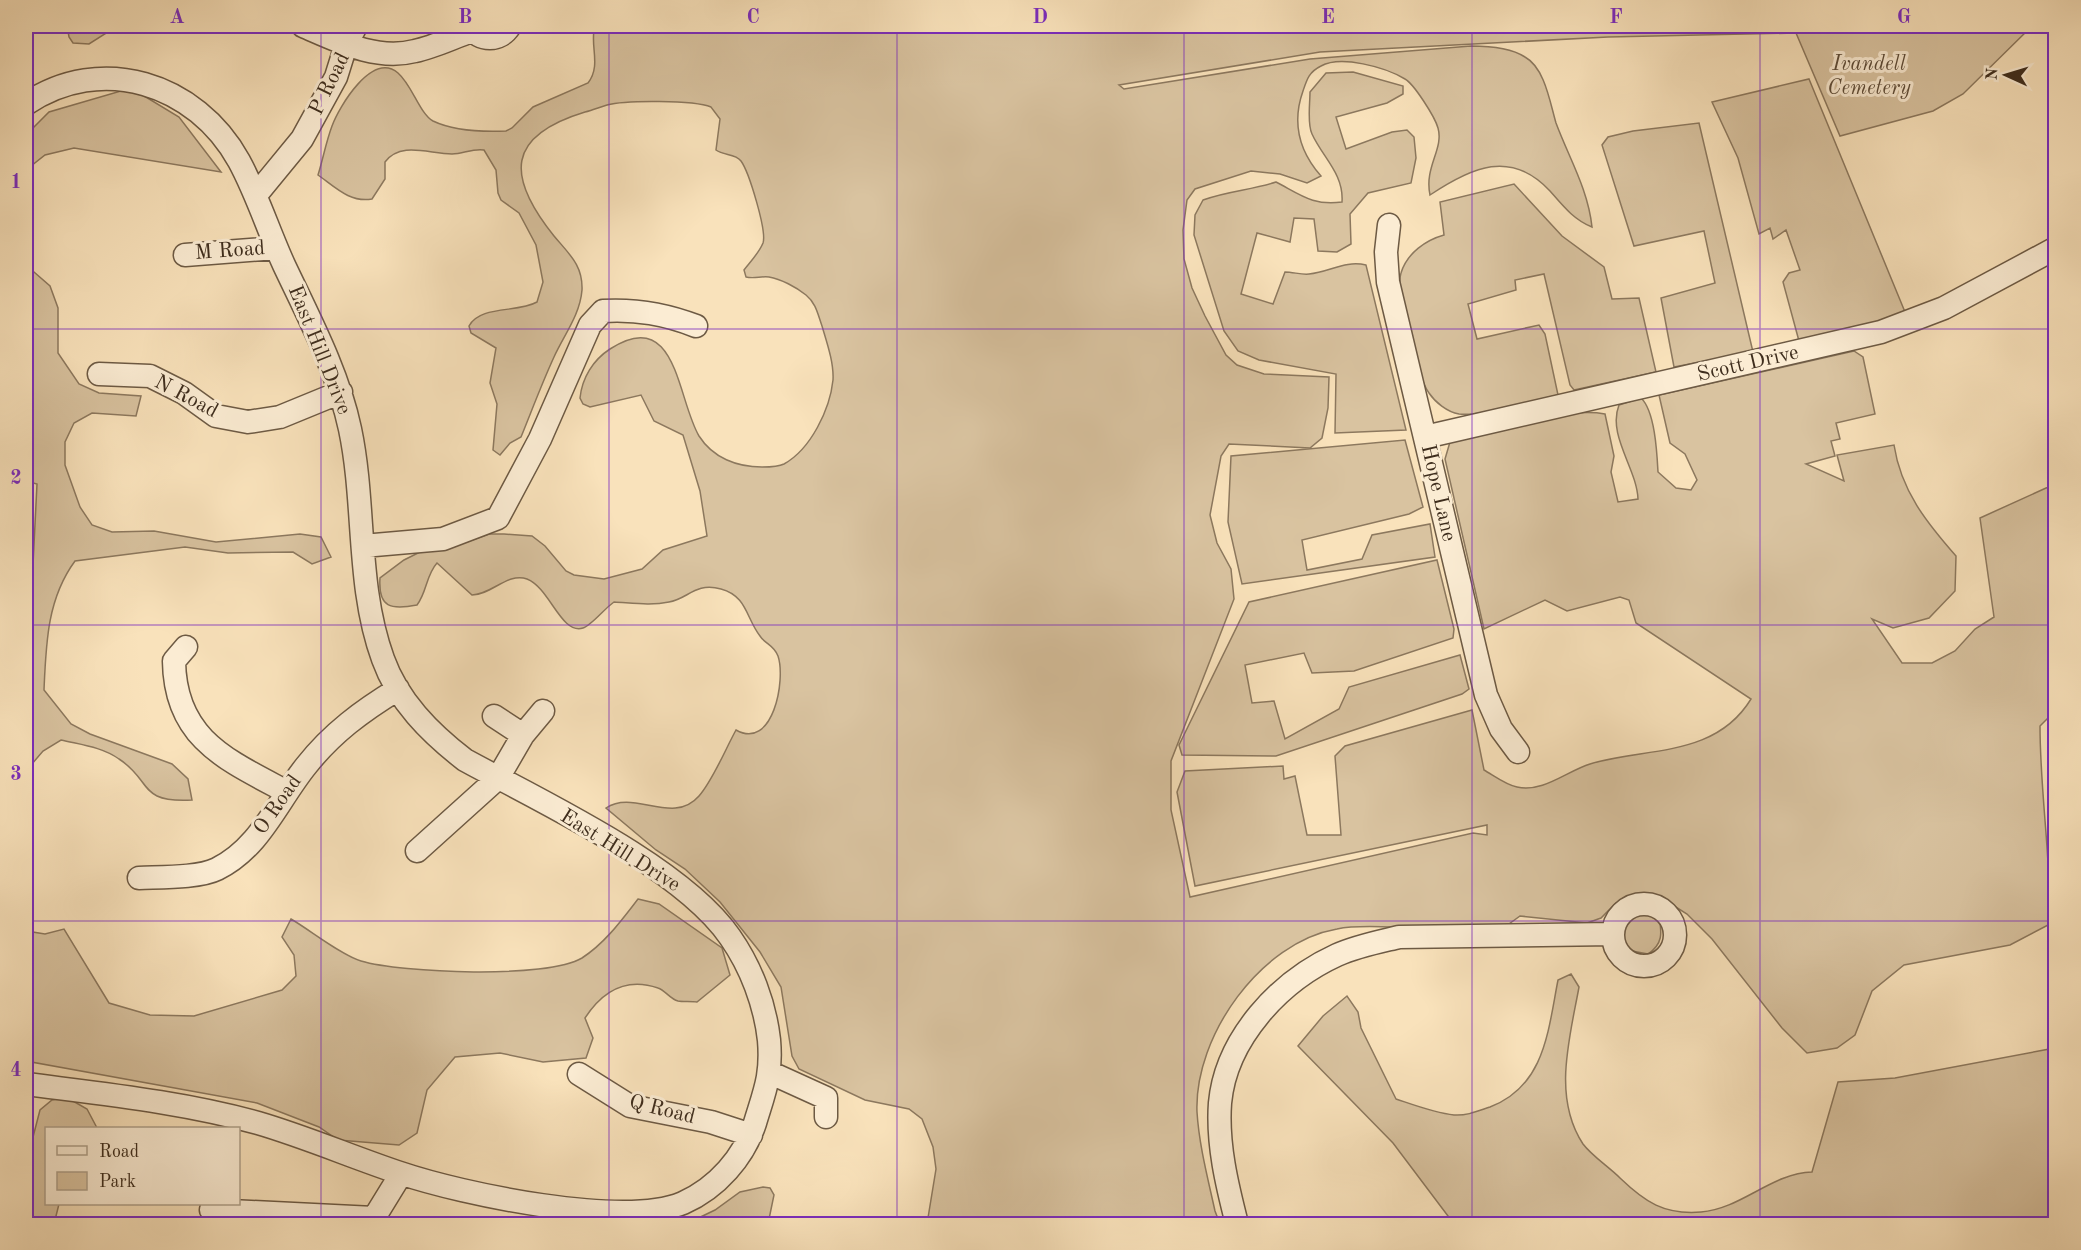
<svg xmlns="http://www.w3.org/2000/svg" width="2081" height="1250" font-family="'Old Standard TT',serif">
<style>
.green{fill:#d9c3a0;stroke:#8c785e;stroke-width:1.5}
.lines{fill:none;stroke-linecap:round;stroke-linejoin:round}
.street-casing{stroke:#6d5a44;stroke-width:25}
.street{stroke:#fbecd3;stroke-width:22}
.grid{fill:none;stroke:#7b2cbf;stroke-width:1.5;stroke-opacity:0.55}
.labels{text-anchor:middle;dominant-baseline:central;stroke-width:6;stroke-linejoin:round;paint-order:stroke}
.park-label{font-size:21px;font-style:italic;fill:#5d4b37;stroke:#fbecd3}
.street-label{font-size:21px;fill:#3e2d1d;stroke:#fbecd3}
.neatline{fill:none;stroke:#7b2cbf;stroke-width:2}
.grid-label{font-size:20px;text-anchor:middle;font-weight:bold;fill:#7b2cbf}
</style>
<rect width="100%" height="100%" fill="#f9e2bb"/>
<filter id="stains"><feTurbulence type="fractalNoise" baseFrequency=".00333" numOctaves="4"/><feColorMatrix values="0 0 0 0 .2 0 0 0 0 .09 0 0 0 0 .02 0 0 0 .5 -.17"/></filter>
<radialGradient id="worn" r=".72"><stop offset=".6" stop-color="#630" stop-opacity="0"/><stop offset="1" stop-color="#630" stop-opacity=".3"/></radialGradient>
<path class="green" d="M67,26H106L108,32L89,44L73,43L69,37Z
M595,26H2032L1963,94L1933,111L1840,136L1796,33L1608,37L1320,52L1119,85L1124,89L1310,59L1471,46C1488,46 1511,48 1525,57C1545,68 1550,103 1556,123C1569,158 1588,189 1592,227C1574,220 1563,206 1550,191C1511,149 1472,167 1430,195C1424,167 1444,149 1438,128C1435,117 1414,84 1405,79C1385,67 1341,55 1321,66C1309,72 1307,79 1303,91C1292,122 1299,151 1321,176L1307,183L1280,174L1251,171L1195,189L1187,200L1183,230L1184,259L1192,288L1205,316L1226,355L1237,365L1264,374L1329,377L1328,408L1322,438L1310,448L1229,444L1221,456L1210,515L1217,543L1231,569L1234,599L1171,761V810L1190,897L1473,833L1487,835V825L1195,886L1177,792L1185,771L1283,766L1284,779L1295,776L1307,835H1341L1335,756L1345,746L1472,710L1484,770C1493,775 1506,785 1517,787C1543,793 1567,771 1590,764C1646,747 1715,758 1751,699L1636,623L1629,600L1620,597L1567,611L1545,600L1484,629L1445,459L1450,442C1493,432 1563,406 1605,414L1614,456L1611,472L1618,502L1638,499C1637,469 1607,435 1619,405L1641,398C1655,411 1657,453 1658,472L1676,488L1691,490L1697,480L1685,454L1670,443L1659,395L1854,351L1863,357L1875,414L1836,423L1840,439L1831,441L1835,456L1806,464L1844,481L1837,455L1894,445C1901,491 1927,523 1956,556L1955,591L1929,618L1893,628L1872,619L1902,663H1932L1955,651L1975,629L1994,617L1980,518L2046,488L2055,486V711L2040,726C2040,792 2051,858 2050,924L2010,945L1904,965L1872,991L1855,1035L1837,1048L1807,1053L1782,1028L1712,939L1687,914L1665,900L1641,898L1616,903L1601,918L1587,923L1520,916L1502,929C1466,928 1431,928 1396,927C1377,927 1356,925 1337,929C1261,942 1194,1036 1197,1112C1199,1145 1208,1179 1215,1211L1220,1224H927L936,1169L933,1147L922,1119L909,1109L865,1100L799,1069L792,1056L781,987L760,952L720,902L685,869L656,850L606,808C634,789 673,826 699,796C713,780 725,750 736,730C773,751 786,680 778,656C774,645 765,644 760,636C746,618 747,596 721,589C695,582 688,599 669,602C651,606 632,603 614,602C605,608 591,626 583,628C561,635 550,588 527,579C508,572 491,595 472,595L437,563C426,575 427,592 417,605C391,610 378,608 380,578L404,560L424,550L455,546L489,534H504L532,536L545,546L566,571L574,575L604,579L642,569L663,550L707,536L700,491L683,435L654,421L641,395L590,407L583,404L580,398C582,378 593,360 610,349C677,305 677,399 699,436C713,458 737,467 762,467C768,467 778,467 784,464C811,449 830,409 833,380C834,363 827,343 822,326C818,315 816,303 806,295C796,287 781,279 769,277C761,276 754,279 746,277L744,270C750,262 759,253 763,243C767,231 749,172 741,161C735,153 724,156 716,150L720,119L711,107C694,100 625,100 607,105C600,107 593,110 585,112C506,136 506,176 554,236C569,254 583,265 582,290C580,315 564,335 554,357C542,383 532,410 521,437L510,443L500,455L493,450L497,404L490,383L496,348L471,333L469,326C480,305 518,313 537,302L543,282L536,245L519,213L501,200L498,193L496,170L484,150C473,148 463,154 452,154C429,154 401,141 385,162V179L372,199C350,203 335,187 318,175C323,159 326,142 332,126C339,107 372,51 398,73C412,85 420,114 433,121C454,131 483,132 506,131L512,128L533,107L588,83C602,65 589,44 595,26Z
M1353,72L1403,86V94L1387,103L1336,117L1346,149L1392,132L1407,130L1414,137L1416,158L1411,183L1368,193L1350,214L1351,244L1337,252L1318,251L1314,219L1294,218L1290,242L1257,233L1241,294L1273,304L1285,272C1293,272 1302,275 1309,274C1330,272 1345,260 1366,265L1406,430L1335,433L1336,374L1259,360L1238,351L1224,331L1194,235L1195,215L1203,200C1227,191 1252,190 1276,182C1301,195 1313,206 1342,202C1344,174 1323,158 1312,134C1307,124 1310,104 1310,92L1326,73Z
M1809,79L1905,312L1852,330L1799,341L1783,282L1789,273L1800,270L1786,230L1773,239L1770,228L1759,234L1738,158L1712,102Z
M131,88L179,117L221,172L74,148L45,155L26,170V135L49,112Z
M1699,123L1753,352L1674,367L1661,298L1715,283L1704,231L1634,246L1602,145L1608,137L1633,131Z
M1514,184L1562,236L1604,267L1612,299L1639,298L1656,372L1574,390L1570,385L1544,274L1515,280L1516,290L1468,304L1477,339L1539,325L1545,334L1558,395C1534,400 1481,417 1459,414C1447,412 1435,402 1429,393C1417,377 1395,290 1401,273C1407,253 1426,240 1444,235L1440,202Z
M34,272L50,286L58,308V353L79,384L99,393L141,396L136,416L92,413L74,423L65,442V465L80,507L92,525L112,532L154,531L216,542L300,534L321,537L331,557L312,564L293,552L228,553L185,547L75,561C47,599 46,644 44,690L71,724L90,734L172,764L188,779L192,800C137,803 153,781 119,759C102,747 82,745 61,740L43,751L26,771V588L32,585L37,484L26,481V275Z
M1405,440L1423,507L1409,514L1302,540L1307,570L1362,559L1372,535L1430,524L1435,557L1242,584L1228,522L1231,456Z
M1437,560L1454,629L1453,638L1354,671L1312,673L1304,653L1245,665L1252,703L1274,701L1285,739L1339,709L1349,687L1460,655L1469,689L1462,694L1276,756L1182,755L1179,745L1249,602Z
M638,899L659,904L722,948L730,975L697,1002C691,1001 683,1002 678,1001C670,999 665,990 658,988C626,977 602,992 585,1018L593,1038L586,1058L543,1062L500,1053L455,1057L427,1090L417,1133L399,1145L338,1140L319,1127L257,1103L26,1061V931L45,934L64,929L109,1003L150,1015L194,1016L282,990L296,976L294,955L282,937L291,919C310,930 341,955 361,961C401,973 547,979 582,958C605,943 621,921 638,899Z
M1647,911L1659,917C1662,933 1663,944 1648,954L1632,951L1622,943L1620,927L1628,915Z
M1571,974L1579,987C1570,1037 1552,1097 1583,1144C1592,1156 1609,1167 1620,1178C1645,1202 1664,1215 1701,1212C1741,1209 1772,1173 1812,1172L1838,1082L1895,1078L2055,1048V1224H1454L1393,1143L1298,1046L1323,1016L1347,996L1358,1012L1361,1028L1396,1099C1414,1105 1435,1113 1454,1115C1467,1116 1478,1111 1490,1107C1545,1086 1548,1031 1558,980Z
M66,1097L87,1109L97,1128H46V1204H59L54,1224H26V1164L40,1110L52,1100Z
M763,1187L770,1188L774,1195L768,1224H686L715,1210L740,1192Z"/>
<g class="lines">
<g class="street-casing">
<path id="street" d="M303,26C338,41 376,61 415,51C434,47 454,37 472,31
M469,26C480,42 500,42 510,26
M26,104C101,53 196,83 239,161C257,194 268,230 284,265C309,318 338,372 350,429C366,505 356,585 383,659C398,701 430,733 465,760C540,801 682,867 730,937C751,967 765,1004 769,1040C772,1075 765,1090 755,1123C744,1157 717,1188 683,1203C623,1228 462,1194 400,1173C352,1157 306,1137 258,1123C183,1102 103,1094 26,1084
M256,195L302,139L336,77L346,45L356,26
M1389,225L1386,252L1388,282L1486,695L1501,729L1518,752
M185,255L276,248
M99,374L150,376L184,393L216,416L248,422L280,417L341,392
M1425,437L1881,332L1944,308L2056,248
M363,546L443,539L498,518L540,439L590,325L603,311C637,309 665,314 696,326
M186,647L174,661C175,739 227,760 287,792
M494,716L523,735
M417,851L498,778L523,735L543,711
M139,878C160,877 199,878 217,869C260,848 277,802 306,766C332,733 362,711 398,689
M1613 935a31 31 0 1 1 62 0a31 31 0 1 1-62 0Z
M771,1073L826,1098V1117
M579,1074L630,1106L711,1122L751,1135
M211,1210L374,1218L401,1174
M1237,1224C1227,1185 1217,1144 1220,1103C1226,1038 1280,981 1337,955C1357,946 1378,942 1399,937L1613,934"/>
</g>
<use href="#street" class="street"/>
</g>
<path class="grid" d="M321,26V1224M609,26V1224M897,26V1224M1184,26V1224M1472,26V1224M1760,26V1224M26,329H2056M26,625H2056M26,921H2056"/>
<g class="labels">
<g class="park-label">
<text x="1869" y="64">Ivandell<tspan x="1869" dy="24">Cemetery</tspan></text>
</g>
<g class="street-label">
<text transform="translate(330 84) rotate(-64)">P Road</text>
<text transform="translate(230 251) rotate(-4)">M Road</text>
<text transform="translate(319 350) rotate(68)">East Hill Drive</text>
<text transform="translate(1748 364) rotate(-13)">Scott Drive</text>
<text transform="translate(186 397) rotate(28)">N Road</text>
<text transform="translate(1438 493) rotate(77)">Hope Lane</text>
<text transform="translate(278 805) rotate(-55)">O Road</text>
<text transform="translate(620 851) rotate(32)">East Hill Drive</text>
<text transform="translate(662 1110) rotate(14)">Q Road</text>
</g>
</g>
<rect width="2081" height="1250" fill="none" stroke="#f9e2bb" stroke-width="66"/>
<rect x="45" y="1127" width="195" height="78" fill="#fbecd3" stroke="#afa08a" stroke-width="1.5"/>
<rect x="57" y="1146" width="30" height="9" fill="#fbecd3" stroke="#afa08a" stroke-width="1.5"/>
<text x="99" y="1157" font-size="18" fill="#3e2d1d">Road</text>
<rect x="57" y="1172" width="30" height="18" fill="#d9c3a0" stroke="#afa08a" stroke-width="1.5"/>
<text x="99" y="1187" font-size="18" fill="#3e2d1d">Park</text>
<g transform="translate(2006 75) rotate(274)" stroke="#fbecd3" stroke-width="4.5" paint-order="stroke">
<path d="M0-4.5L10 22L0 15L-10 22Z" fill="#3e2d1d"/>
<text y="-9" font-size="16" font-weight="bold" text-anchor="middle" fill="#3e2d1d">N</text>
</g>
<rect x="33" y="33" width="2015" height="1184" class="neatline"/>
<g class="grid-label">
<text x="177" y="23">A</text>
<text x="465" y="23">B</text>
<text x="753" y="23">C</text>
<text x="1040" y="23">D</text>
<text x="1328" y="23">E</text>
<text x="1616" y="23">F</text>
<text x="1904" y="23">G</text>
<text x="16" y="188">1</text>
<text x="16" y="484">2</text>
<text x="16" y="780">3</text>
<text x="16" y="1076">4</text>
</g>
<rect width="100%" height="100%" filter="url(#stains)"/>
<rect width="100%" height="100%" fill="url(#worn)"/>
</svg>
